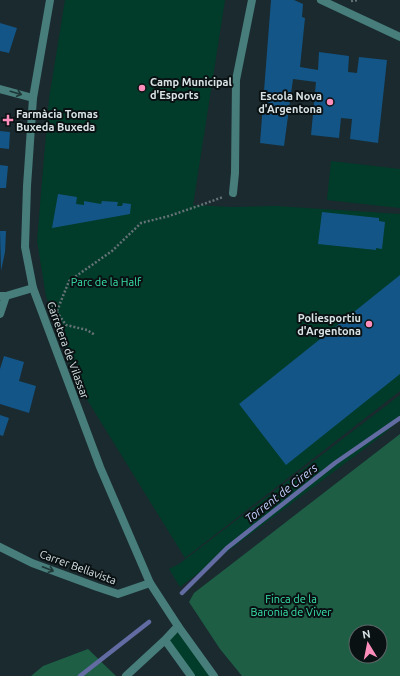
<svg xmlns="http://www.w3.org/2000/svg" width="400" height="676" font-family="Ubuntu,sans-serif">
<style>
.green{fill:#003c29}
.forest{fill:#1d5e45;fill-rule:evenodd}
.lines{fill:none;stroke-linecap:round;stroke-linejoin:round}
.stream{stroke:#626ba2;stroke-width:4.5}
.building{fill:#135586}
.path{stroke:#657276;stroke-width:2.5;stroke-dasharray:2 2;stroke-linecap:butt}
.service{stroke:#477d7a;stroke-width:8}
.minor{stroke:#477d7a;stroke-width:8}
.tertiary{stroke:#477d7a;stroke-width:8}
.oneway{stroke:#1f3737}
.poi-dot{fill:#fe8ebc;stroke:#0a1113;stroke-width:1.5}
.labels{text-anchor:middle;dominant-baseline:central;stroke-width:4;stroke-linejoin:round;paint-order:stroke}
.poi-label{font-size:11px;font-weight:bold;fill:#d9e3e6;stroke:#0a1113;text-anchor:start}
.park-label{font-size:11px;fill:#38e1a7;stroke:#0a1113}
.street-label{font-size:11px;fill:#d9e3e6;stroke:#0a1113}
.water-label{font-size:12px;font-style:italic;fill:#c3cffc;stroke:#0a1113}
</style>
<rect width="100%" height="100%" fill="#1a2a2f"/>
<path class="green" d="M65,0H225L193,205L232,207L276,206L400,214V391L185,558L78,385L46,296L37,241L49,99Z
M331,161L400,169V208L327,200Z
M400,395V420L380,437L180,587L169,569L179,564Z
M178,626L214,676H191L165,640Z"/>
<path class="forest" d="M400,434V676H242L220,649L189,602L194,593ZM356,632H380V656H356Z
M88,649L116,676H31L43,666Z"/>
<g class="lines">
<path class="stream" d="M182,593L227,548L335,463L400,418
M80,676L149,622"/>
</g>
<path class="building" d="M271,0H294L303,4L302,17L305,18L300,67L318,70L319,52L349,56L348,72L357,73L359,57L387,60L378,143L350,139L352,119L341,118L339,138L311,135L316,82L293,79L284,146L260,143Z
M0,23L17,28L9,53L0,51Z
M0,131L10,132L9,149L0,148Z
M0,165L8,166L6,188H0Z
M58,194L77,197L76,204L84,205V201L101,204L102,201L118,202L117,206H122L123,203L131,204L130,214L52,228Z
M322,212L379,218V221L385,222L382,249L376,248V250L318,244Z
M0,231H6L5,252L1,271Z
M400,275V374L286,465L239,404Z
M4,356L24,362L19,381L36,386L29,413L0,404V369Z
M0,415L9,418L3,436L0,435Z"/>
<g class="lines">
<path class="path" d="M351,1L359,0
M52,305L66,325L87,330L95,335
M57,311L69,281L112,251L141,223L169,216L201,205L223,197"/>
<path class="service" d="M233,193L235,173L236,80L252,0"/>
<path class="minor" d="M321,0L400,37
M0,89L33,98
M0,296H6L33,288
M0,314L6,296
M0,547L32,563L97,587L118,594L150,583
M165,640L191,676
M126,676L165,640L178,626"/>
<path class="tertiary" d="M50,0L33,98L27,186L25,247L33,288L100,467L150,583L178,626L214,676"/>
</g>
<defs><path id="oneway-shaft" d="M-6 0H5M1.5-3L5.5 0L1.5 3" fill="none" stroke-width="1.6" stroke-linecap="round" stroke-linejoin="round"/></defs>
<g class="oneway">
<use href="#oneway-shaft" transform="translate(16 93) rotate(16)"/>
<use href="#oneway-shaft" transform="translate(48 569) rotate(21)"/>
</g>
<g class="poi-dot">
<circle cx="142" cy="88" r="4"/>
<circle cx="330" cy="102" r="4"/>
<path d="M6 114h4v4h4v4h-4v4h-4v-4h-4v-4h4z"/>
<circle cx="369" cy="324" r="4"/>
</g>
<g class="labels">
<g class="poi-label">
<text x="150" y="82">Camp Municipal<tspan x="150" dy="13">d'Esports</tspan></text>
<text x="322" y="96" text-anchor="end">Escola Nova<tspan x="322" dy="13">d'Argentona</tspan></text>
<text x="16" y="114">Farmàcia Tomas<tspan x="16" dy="13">Buxeda Buxeda</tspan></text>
<text x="361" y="318" text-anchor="end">Poliesportiu<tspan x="361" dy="13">d'Argentona</tspan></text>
</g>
<g class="park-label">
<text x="106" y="282">Parc de la Half</text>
<text x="291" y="599">Finca de la<tspan x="291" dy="13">Baronia de Viver</tspan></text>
</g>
<g class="street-label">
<text transform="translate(68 350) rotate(70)">Carretera de Vilassar</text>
<text transform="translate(78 567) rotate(20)">Carrer Bellavista</text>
</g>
<g class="water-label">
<text transform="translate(281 493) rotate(-38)">Torrent de Cirers</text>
</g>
</g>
<g transform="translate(368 644) rotate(350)"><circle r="19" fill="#0a1113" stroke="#5d6567"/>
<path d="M0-3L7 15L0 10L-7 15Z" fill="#fe8ebc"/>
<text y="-6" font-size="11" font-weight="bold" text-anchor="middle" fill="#d9e3e6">N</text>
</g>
</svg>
